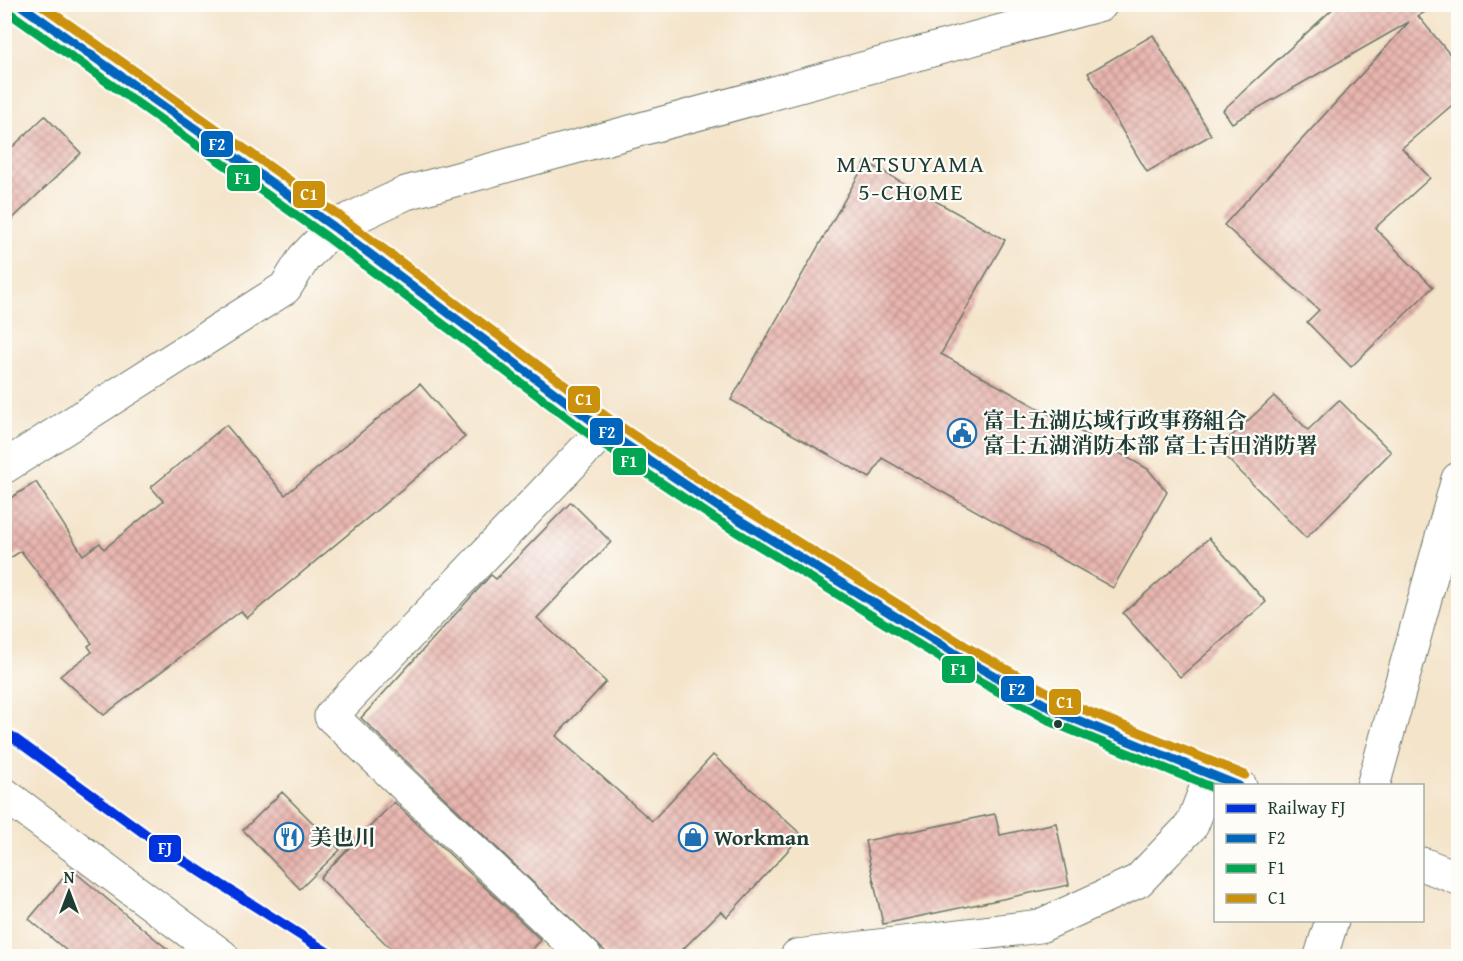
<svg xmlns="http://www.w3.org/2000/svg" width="1463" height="961" font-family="'Gentium Book Plus','Noto Serif JP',serif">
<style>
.building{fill:url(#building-cross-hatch)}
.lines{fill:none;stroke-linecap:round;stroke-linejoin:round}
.minor-casing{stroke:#6a7768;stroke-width:35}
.tertiary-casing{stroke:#6a7768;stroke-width:35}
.trunk-casing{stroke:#6a7768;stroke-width:35}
.minor{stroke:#fff;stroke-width:33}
.tertiary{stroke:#fff;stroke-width:33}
.trunk{stroke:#fff;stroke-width:33}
.bus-1-casing{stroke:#fdfcf7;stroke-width:14}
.bus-2-casing{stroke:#fdfcf7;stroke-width:14}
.bus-3-casing{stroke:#fdfcf7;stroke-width:14}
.bus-1{stroke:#0065bd;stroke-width:9}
.bus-2{stroke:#00a651;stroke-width:9}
.bus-3{stroke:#cc910a;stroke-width:9}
.rail-1-casing{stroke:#fdfcf7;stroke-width:15}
.rail-1{stroke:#03d;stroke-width:10}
.bus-dot{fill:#1f3d34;stroke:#fdfcf7;stroke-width:2}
.labels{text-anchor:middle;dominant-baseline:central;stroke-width:4.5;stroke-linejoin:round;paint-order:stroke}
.poi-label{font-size:22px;font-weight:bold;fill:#1f3d34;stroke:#fdfcf7;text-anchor:start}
.neighbourhood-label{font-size:24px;letter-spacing:1.5px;fill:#1f3d34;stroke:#fdfcf7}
.line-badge{stroke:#fdfcf7;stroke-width:2}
.badge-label{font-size:16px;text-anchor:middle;font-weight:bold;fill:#fff}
</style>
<defs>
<pattern id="building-cross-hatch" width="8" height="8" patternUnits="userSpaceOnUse" patternTransform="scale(1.5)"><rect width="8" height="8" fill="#e9b5af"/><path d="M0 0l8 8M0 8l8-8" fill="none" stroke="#bc948f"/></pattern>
</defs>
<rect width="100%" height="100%" fill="#fdfcf7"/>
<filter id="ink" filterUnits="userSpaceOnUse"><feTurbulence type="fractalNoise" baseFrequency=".0167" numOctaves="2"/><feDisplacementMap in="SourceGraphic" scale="12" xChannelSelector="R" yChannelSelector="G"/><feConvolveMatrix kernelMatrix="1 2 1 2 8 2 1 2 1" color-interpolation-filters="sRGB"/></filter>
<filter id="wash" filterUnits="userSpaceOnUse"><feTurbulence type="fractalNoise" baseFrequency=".008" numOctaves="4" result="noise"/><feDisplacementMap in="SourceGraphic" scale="24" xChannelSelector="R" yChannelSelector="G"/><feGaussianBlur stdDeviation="1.35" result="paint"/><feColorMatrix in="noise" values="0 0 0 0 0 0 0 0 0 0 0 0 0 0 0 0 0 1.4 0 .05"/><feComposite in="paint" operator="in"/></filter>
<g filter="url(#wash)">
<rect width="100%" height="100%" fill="#f4e4ca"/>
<g id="blocks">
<path class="building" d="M1338,4H1439L1418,16L1458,64V100L1402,148L1430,178L1375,228L1433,287L1351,367L1307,322L1319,310L1224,225L1409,22L1232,123L1223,110Z
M1153,35L1211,135L1147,172L1088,73Z
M45,116L81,153L4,227V155Z
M866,162L1005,240L941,354L1148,469L1167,492L1113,588L882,458L870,478L731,400Z
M420,384L465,437L247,618L241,611L104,715L60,676L92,652L88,646L92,643L21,551L4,562V502L36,482L83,555L100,543L104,549L163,501L151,487L226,425L285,495Z
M1274,396L1308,430L1339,400L1391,452L1306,538L1218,449Z
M571,502L611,542L537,618L606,682L556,736L652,821L713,755L802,835L727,917L721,911L675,957H611L361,718L491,575L496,579Z
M1209,538L1266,602L1180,677L1123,613Z
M282,792L340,850L300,889L243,830Z
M394,802L541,940L525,957H408L388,946L320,878Z
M995,814L1000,835L1056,823L1069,885L883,924L865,841Z
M71,869L177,957H74L29,919Z"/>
</g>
</g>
<g filter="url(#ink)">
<use href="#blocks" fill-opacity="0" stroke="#6a7768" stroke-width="1.5"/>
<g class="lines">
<g class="minor-casing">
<path id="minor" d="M4,467L285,288L304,258L334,227
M4,794L222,956
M585,956L331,716L604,430
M797,956L1040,926L1138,881L1192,825L1212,773"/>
</g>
<g class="tertiary-casing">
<path id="tertiary" d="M334,227L406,193L1101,4
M1373,786L1458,479
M1321,956L1332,920"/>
</g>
<g class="trunk-casing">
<path id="trunk" d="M18,4L334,227L604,430L720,508L966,660L1060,713L1240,786
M1422,864L1458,878"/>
</g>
<use href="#minor" class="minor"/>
<use href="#tertiary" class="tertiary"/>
<use href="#trunk" class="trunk"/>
<g class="bus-1-casing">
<path id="bus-1" d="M19,4L334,227L604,430L720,508L966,660L1060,713L1239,786"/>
</g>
<g class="bus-2-casing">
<path id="bus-2" d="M11,14L327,237L597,440L714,518L960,670L1054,723L1216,789"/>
</g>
<g class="bus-3-casing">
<path id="bus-3" d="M40,4L341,217L611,420L727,498L972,650L1065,702L1245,775"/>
</g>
<use href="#bus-1" class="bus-1"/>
<use href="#bus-2" class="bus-2"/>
<use href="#bus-3" class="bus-3"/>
<g class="rail-1-casing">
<path id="rail-1" d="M4,731L170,852L333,956"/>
</g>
<use href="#rail-1" class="rail-1"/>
</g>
</g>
<defs>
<g id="civic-ring" transform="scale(1.5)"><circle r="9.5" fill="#fdfcf7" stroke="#1f6fb2" stroke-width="1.5"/><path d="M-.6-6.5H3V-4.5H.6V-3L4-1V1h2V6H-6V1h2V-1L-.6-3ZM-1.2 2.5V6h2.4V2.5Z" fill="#1f6fb2"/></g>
<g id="restaurant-ring" transform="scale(1.5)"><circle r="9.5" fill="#fdfcf7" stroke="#1f6fb2" stroke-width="1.5"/><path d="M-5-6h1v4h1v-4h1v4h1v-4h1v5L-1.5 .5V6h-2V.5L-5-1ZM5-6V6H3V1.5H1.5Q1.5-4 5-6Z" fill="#1f6fb2"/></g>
<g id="shop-ring" transform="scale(1.5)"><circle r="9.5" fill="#fdfcf7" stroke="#1f6fb2" stroke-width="1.5"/><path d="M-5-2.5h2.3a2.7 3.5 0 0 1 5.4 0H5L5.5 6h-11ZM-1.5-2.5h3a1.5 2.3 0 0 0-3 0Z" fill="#1f6fb2"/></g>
</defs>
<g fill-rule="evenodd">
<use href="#civic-ring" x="962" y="433"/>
<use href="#restaurant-ring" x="289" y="837"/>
<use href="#shop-ring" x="693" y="837"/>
</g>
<circle class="bus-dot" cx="1058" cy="724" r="5"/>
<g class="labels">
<g class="poi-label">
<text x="983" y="420">富士五湖広域行政事務組合<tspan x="983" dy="25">富士五湖消防本部 富士吉田消防署</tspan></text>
<text x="310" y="837">美也川</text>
<text x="714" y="837">Workman</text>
</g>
<g class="neighbourhood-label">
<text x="911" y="163">MATSUYAMA<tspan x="911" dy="28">5-CHOME</tspan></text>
</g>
</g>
<g class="line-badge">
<rect x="200" y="130" width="34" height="28" rx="6" fill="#0065bd"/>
<rect x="226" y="164" width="35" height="28" rx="6" fill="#00a651"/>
<rect x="292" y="180" width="34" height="29" rx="6" fill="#cc910a"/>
<rect x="567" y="385" width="34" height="29" rx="6" fill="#cc910a"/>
<rect x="589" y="417" width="35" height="29" rx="6" fill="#0065bd"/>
<rect x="612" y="447" width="35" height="29" rx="6" fill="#00a651"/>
<rect x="941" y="655" width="35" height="29" rx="6" fill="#00a651"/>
<rect x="1000" y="675" width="35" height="28" rx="6" fill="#0065bd"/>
<rect x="1048" y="688" width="34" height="28" rx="6" fill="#cc910a"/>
<rect x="148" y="834" width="34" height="29" rx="6" fill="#03d"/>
</g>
<g class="badge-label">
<text x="217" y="150">F2</text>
<text x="243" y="184">F1</text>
<text x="309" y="200">C1</text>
<text x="584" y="405">C1</text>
<text x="607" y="438">F2</text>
<text x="629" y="467">F1</text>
<text x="959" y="675">F1</text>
<text x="1017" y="695">F2</text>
<text x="1065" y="708">C1</text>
<text x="165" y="854">FJ</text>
</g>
<rect width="1463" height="961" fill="none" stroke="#fdfcf7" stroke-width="24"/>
<rect x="1214" y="784" width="210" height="138" fill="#fdfcf7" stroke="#a4b0a9" stroke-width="1.5"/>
<rect x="1226" y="804" width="30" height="9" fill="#0033dd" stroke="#a4b0a9" stroke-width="1.5"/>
<text x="1268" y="814" font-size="18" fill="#1f3d34">Railway FJ</text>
<rect x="1226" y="834" width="30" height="9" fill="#0065bd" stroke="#a4b0a9" stroke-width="1.5"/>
<text x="1268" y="844" font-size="18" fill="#1f3d34">F2</text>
<rect x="1226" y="864" width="30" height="9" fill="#00a651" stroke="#a4b0a9" stroke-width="1.5"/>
<text x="1268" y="874" font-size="18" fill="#1f3d34">F1</text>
<rect x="1226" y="894" width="30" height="9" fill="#cc910a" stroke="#a4b0a9" stroke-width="1.5"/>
<text x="1268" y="904" font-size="18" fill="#1f3d34">C1</text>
<g transform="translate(69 892)" stroke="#fdfcf7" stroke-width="4.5" paint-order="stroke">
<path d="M0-4.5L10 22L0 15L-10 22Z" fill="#1f3d34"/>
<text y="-9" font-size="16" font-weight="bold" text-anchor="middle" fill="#1f3d34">N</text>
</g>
</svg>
